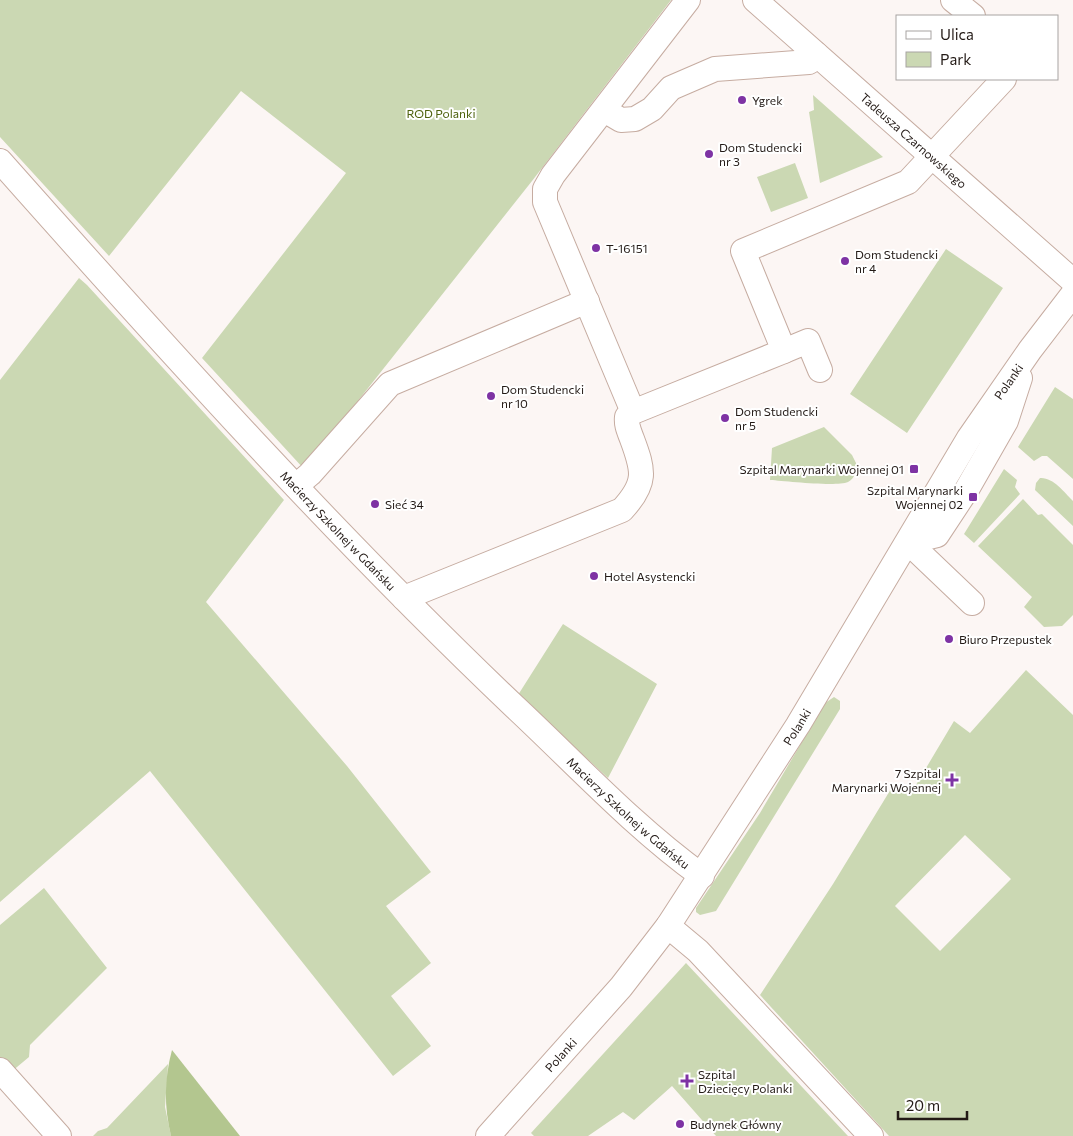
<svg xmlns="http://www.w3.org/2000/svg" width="1073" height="1136" font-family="Commissioner,sans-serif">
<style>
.green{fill:#cbd8b3;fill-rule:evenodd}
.forest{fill:#b3c68f}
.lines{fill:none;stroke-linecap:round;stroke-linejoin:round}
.minor-casing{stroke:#c6aca1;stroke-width:26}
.minor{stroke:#fff;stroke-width:24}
.poi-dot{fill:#7e33a4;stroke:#fff;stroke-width:2}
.labels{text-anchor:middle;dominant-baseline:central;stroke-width:4;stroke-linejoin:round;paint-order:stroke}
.poi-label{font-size:12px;fill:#231a16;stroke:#fff;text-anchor:start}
.park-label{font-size:12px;fill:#4d610d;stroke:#fff}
.street-label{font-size:12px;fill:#231a16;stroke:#fff}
</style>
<rect width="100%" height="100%" fill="#fcf6f4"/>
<path class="green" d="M0,0H671L532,181L304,469L202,358L346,173L241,91L109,256L0,137Z
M813,95L883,157L820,183L809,112L814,110Z
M795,163L808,198L771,212L757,177Z
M946,249L1003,288L907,433L850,394Z
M79,278L87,285L284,500L206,602L347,766L431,872L386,906L431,963L391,996L431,1046L393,1076L150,771L0,902V380Z
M1055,387L1073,399V479L1047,456H1042L1034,461L1018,447Z
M824,427L852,455L857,465C856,472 855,478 848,482C836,487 786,481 770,480L772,448Z
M1004,469L1017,480L1015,487L1020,494L974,543L964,534Z
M1040,478C1053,477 1064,492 1073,501V526L1035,490L1036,483Z
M1023,499L1038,515L1042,514L1073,545V615L1062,626L1044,627L1024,607L1032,597L978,546Z
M563,624L657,684L608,778L518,695Z
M1026,670L1073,715V1136H889L760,995L833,884L894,784L910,795L954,721L970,733ZM965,835L1011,879L940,951L895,906Z
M834,697L840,701V709L716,911L700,915L696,912V908L760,813L825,703Z
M44,888L107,968L30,1045L29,1057L11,1072L0,1058V925Z
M686,963L848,1136H716L672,1086L634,1120L623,1112L588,1136H534L531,1133Z
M168,1064L165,1107L171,1136H93L98,1131L107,1128Z"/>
<path class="forest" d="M172,1050L240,1136H171C164,1106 164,1080 172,1050Z"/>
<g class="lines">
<g class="minor-casing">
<g id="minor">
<path id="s1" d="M755,0L1073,281"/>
<path d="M953,0L973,16"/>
<path d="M604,110L621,120L635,119L652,109L671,88L715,69L809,62L816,54"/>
<path id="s2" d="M0,161C166,348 334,535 515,707C576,764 634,827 702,876"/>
<path d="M784,351L808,341L820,370"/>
<path d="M633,412L545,202V189L553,175L688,0"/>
<path d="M296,486L310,474L390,384L587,301"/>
<path d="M908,542L937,535L966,491L1006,421L1020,378"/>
<path d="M908,542L972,603"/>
<path d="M404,598L622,510C647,483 644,471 632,439C629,431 626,425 627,417L633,412L784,351L743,251L908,182L1004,79"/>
<path d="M668,926L698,951L871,1136"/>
<path d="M0,1070L59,1136"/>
<path id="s3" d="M488,1136L621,987L668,926L798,725L969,438L1030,350L1073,294"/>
</g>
</g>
<use href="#minor" class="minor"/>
</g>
<g class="poi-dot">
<circle cx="742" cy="100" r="5"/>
<circle cx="709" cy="154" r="5"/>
<circle cx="596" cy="248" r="5"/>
<circle cx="845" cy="261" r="5"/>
<circle cx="491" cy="396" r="5"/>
<circle cx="725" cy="418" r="5"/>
<rect x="909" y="464" width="10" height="10" rx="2.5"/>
<rect x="968" y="492" width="10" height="10" rx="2.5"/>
<circle cx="375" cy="504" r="5"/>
<circle cx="594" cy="576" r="5"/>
<circle cx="949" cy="639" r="5"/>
<path d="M949.5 772.5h5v5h5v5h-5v5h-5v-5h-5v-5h5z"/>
<path d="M684.5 1073.5h5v5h5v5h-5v5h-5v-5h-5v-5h5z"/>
<circle cx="680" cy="1124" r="5"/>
</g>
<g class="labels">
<g class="poi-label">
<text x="752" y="100">Ygrek</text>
<text x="719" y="147">Dom Studencki<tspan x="719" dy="14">nr 3</tspan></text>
<text x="606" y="248">T-16151</text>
<text x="855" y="254">Dom Studencki<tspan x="855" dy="14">nr 4</tspan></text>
<text x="501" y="389">Dom Studencki<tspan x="501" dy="14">nr 10</tspan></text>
<text x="735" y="411">Dom Studencki<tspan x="735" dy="14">nr 5</tspan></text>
<text x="904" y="469" text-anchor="end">Szpital Marynarki Wojennej 01</text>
<text x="963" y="490" text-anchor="end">Szpital Marynarki<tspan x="963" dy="14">Wojennej 02</tspan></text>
<text x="385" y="504">Sieć 34</text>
<text x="604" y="576">Hotel Asystencki</text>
<text x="959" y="639">Biuro Przepustek</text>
<text x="941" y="773" text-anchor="end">7 Szpital<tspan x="941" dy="14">Marynarki Wojennej</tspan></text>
<text x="698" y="1074">Szpital<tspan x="698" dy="14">Dziecięcy Polanki</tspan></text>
<text x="690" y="1124">Budynek Główny</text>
</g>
<g class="park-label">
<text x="441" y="113">ROD Polanki</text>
</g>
<g class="street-label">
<text stroke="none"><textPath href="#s1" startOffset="212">Tadeusza Czarnowskiego</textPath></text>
<text stroke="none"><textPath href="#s3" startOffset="919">Polanki</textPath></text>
<text stroke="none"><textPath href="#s2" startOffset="501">Macierzy Szkolnej w Gdańsku</textPath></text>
<text stroke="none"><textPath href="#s3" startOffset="514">Polanki</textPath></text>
<text stroke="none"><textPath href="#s2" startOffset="906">Macierzy Szkolnej w Gdańsku</textPath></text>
<text stroke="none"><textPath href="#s3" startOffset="109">Polanki</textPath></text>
</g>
</g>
<rect x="896" y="15" width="162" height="65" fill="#ffffff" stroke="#a7a3a2"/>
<rect x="906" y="31" width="25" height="8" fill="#ffffff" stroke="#a7a3a2"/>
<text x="940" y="40" font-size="15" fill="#231a16">Ulica</text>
<rect x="906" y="52" width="25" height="15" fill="#cbd8b3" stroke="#a7a3a2"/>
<text x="940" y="65" font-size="15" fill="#231a16">Park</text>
<path d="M898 1111v8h69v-8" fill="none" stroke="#231a16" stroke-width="2.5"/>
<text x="906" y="1111" font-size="15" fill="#231a16" stroke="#ffffff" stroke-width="4" paint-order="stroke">20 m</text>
</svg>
